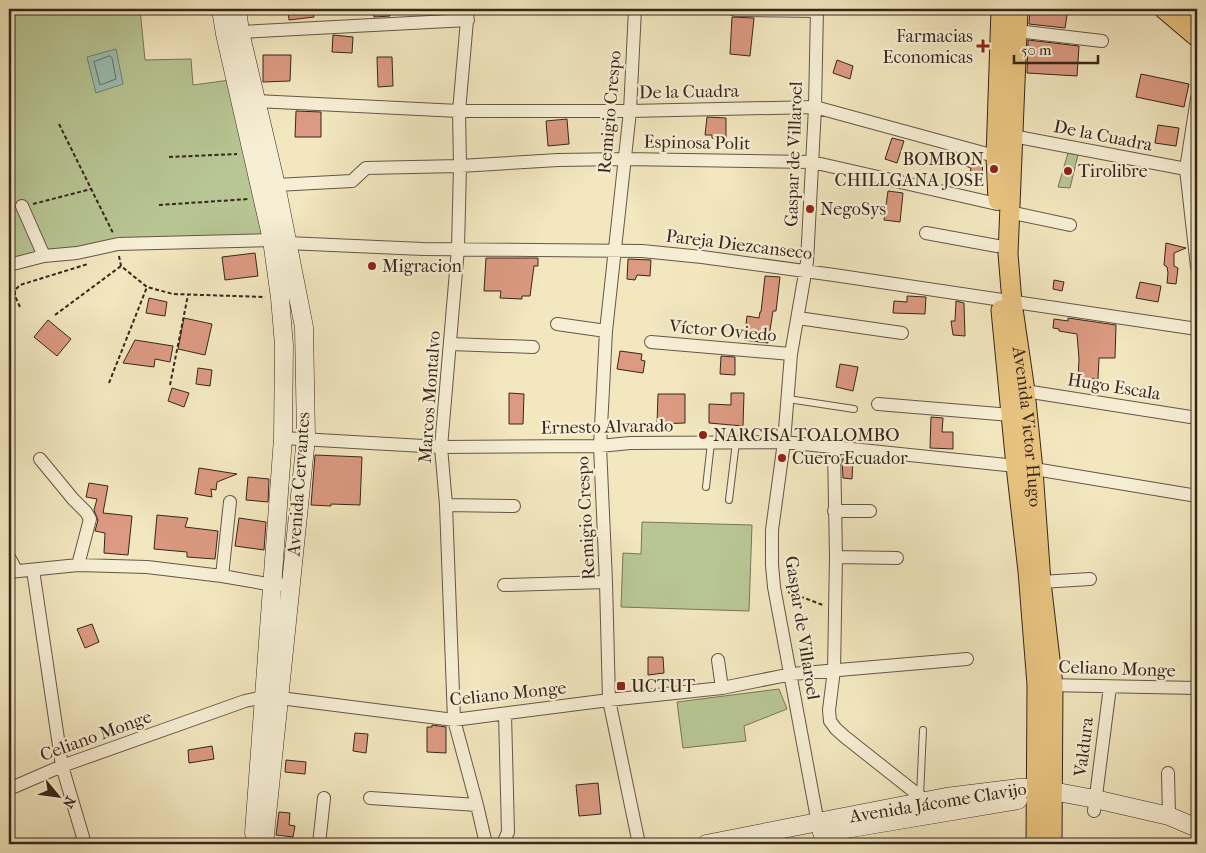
<svg xmlns="http://www.w3.org/2000/svg" width="1206" height="853" font-family="'IM FELL French Canon',serif">
<style>
.green{fill:#b8c694;stroke:#787658}
.water{fill:#9bbfb4;stroke:#738277}
.lines{fill:none;stroke-linecap:round;stroke-linejoin:round}
.shore{stroke:#697268;stroke-width:1}
.building{fill:#db9a81;stroke:#37261c}
.lane-casing{stroke:#665645;stroke-width:8}
.street-casing{stroke:#665645;stroke-width:14}
.secondary-casing{stroke:#37261c;stroke-width:19}
.primary-casing{stroke:#37261c;stroke-width:21}
.path{stroke:#37261c;stroke-width:2;stroke-dasharray:4 2.5;stroke-linecap:butt}
.lane{stroke:#f7efd5;stroke-width:6}
.street{stroke:#f7efd5;stroke-width:12}
.secondary{stroke:#f7efd5;stroke-width:18}
.primary{stroke:#e9c480;stroke-width:19}
.poi-dot{fill:#8f2418;stroke:#f7efd5;stroke-width:2}
.labels{text-anchor:middle;dominant-baseline:central;stroke-width:4.5;stroke-linejoin:round;paint-order:stroke}
.poi-label{font-size:18px;fill:#37261c;stroke:#f7efd5;text-anchor:start}
.street-label{font-size:18px;fill:#37261c;stroke:#f7efd5}
</style>
<rect width="100%" height="100%" fill="#f2e7bf"/>
<filter id="stains"><feTurbulence type="fractalNoise" baseFrequency=".004" numOctaves="4"/><feColorMatrix values="0 0 0 0 .2 0 0 0 0 .09 0 0 0 0 .02 0 0 0 .5 -.17"/></filter>
<radialGradient id="worn" r=".72"><stop offset=".6" stop-color="#630" stop-opacity="0"/><stop offset="1" stop-color="#630" stop-opacity=".3"/></radialGradient>
<path class="green" d="M9,9H140L145,60L191,59L193,85L230,80L267,237L121,238L9,261Z
M1068,153L1078,155L1070,188L1058,187Z
M642,522L752,525L749,611L621,607L623,553L641,554Z
M779,689L787,709L744,726L746,741L683,748L677,702Z"/>
<path class="water" d="M116,49L123,84L96,93L87,57Z"/>
<g class="lines">
<path class="shore" d="M110,56L112,58L116,79L100,85L94,62Z"/>
</g>
<path class="building" d="M288,9H313L314,17L289,20Z
M373,9H390V16L374,17Z
M1030,9H1064V14L1067,15L1065,28L1029,24Z
M732,17L754,18L750,56L730,54Z
M333,35L353,37L352,53L332,52Z
M1028,40L1079,46L1077,76L1027,73Z
M263,55H291L290,81L263,82Z
M377,57H392L393,86L378,87Z
M837,60L853,66L850,79L833,73Z
M1141,74L1189,84L1184,107L1136,97Z
M296,111L321,112V137H295Z
M707,117L726,118V138H712V135H705Z
M567,119L569,144L548,146L546,121Z
M1158,125L1179,128L1176,146L1155,143Z
M892,138L904,141L897,163L885,159Z
M969,158L982,162L983,179L969,175L971,168L966,166Z
M888,191L903,193L900,222L884,220Z
M1166,243L1186,248L1174,253V266L1178,268L1176,284L1167,283L1168,273L1167,267L1164,265Z
M255,253L258,276L225,280L222,257Z
M486,258H538V266H534L530,296H522V299L500,298L501,291H484Z
M628,259L651,260L650,276L637,275L635,280L627,279Z
M765,276L780,277L776,311H773L768,343L744,340L747,316L759,318L760,312H761Z
M1054,280L1064,282L1062,291L1053,289Z
M1140,282L1161,286L1158,302L1136,298Z
M907,296L926,297L925,314L893,313L894,301L907,302Z
M149,298L167,302L165,316L146,313Z
M956,301L964,303L965,336L953,335L951,321H955Z
M184,318L212,324L205,355L178,349Z
M1068,318L1116,325L1115,358H1099L1098,379L1078,378L1079,359L1077,334L1059,331V329L1053,328L1054,319L1068,321Z
M48,320L71,339L57,356L34,337Z
M135,340L173,346L170,362L155,359L154,367L123,363Z
M620,351L642,354L641,360L645,361L643,373L617,369Z
M721,356L735,357V375L720,374Z
M840,364L858,367L853,391L836,387Z
M198,368L212,370L210,386L196,384Z
M172,388L189,393L184,407L168,401Z
M509,393L524,394L523,424H509Z
M731,393H744L743,426L709,423V404L731,405Z
M658,394H685V423L657,424Z
M931,417L943,418L942,432H953V449L930,448Z
M315,455L362,457L360,505L331,504V506L311,505Z
M842,459H853L852,479L843,478Z
M199,468L237,474L217,482L216,490L211,489L212,497L195,494Z
M248,477L269,479L268,502L246,500Z
M89,483L108,486L103,513L132,516L128,555L104,553L105,533L95,531L98,520L94,510L97,499L86,497Z
M157,515L188,518L185,527L218,531L215,559L187,557V552L154,549Z
M239,518L266,522L264,550L235,546Z
M92,624L99,642L85,648L77,629Z
M648,657H663L664,673L648,675Z
M432,725L446,727V753L427,752V727H432Z
M355,733L368,734L366,753L353,751Z
M212,746L214,759L189,763L188,750Z
M286,760L306,762L305,774L285,772Z
M598,783L601,814L579,816L576,785Z
M279,812L290,813L289,825L295,826L293,837L276,835Z"/>
<g class="lines">
<g class="lane-casing">
<path id="lane" d="M788,399L854,409
M706,487L711,443
M729,500L736,442
M920,796L923,730"/>
</g>
<g class="street-casing">
<path id="street" d="M468,9L459,111L460,166L458,248L441,447L446,505L454,720L477,805L486,844
M635,9L630,111L606,331L600,446L606,582L609,700L639,844
M817,9L815,107L807,262L791,354L784,442L772,530V565L774,587L819,829
M735,10L817,11
M1017,31L1102,41
M240,32L468,20
M1197,98L1186,169L1197,267
M249,103L256,101L459,111H630L815,107L1002,158
M1013,136L1186,169
M276,185L352,181L366,168L460,166L558,160L624,159L812,162L997,204
M22,206L44,256L77,253L118,244L272,240L287,243L423,249L642,251L702,257L834,275L1197,329
M1009,212L1070,225
M926,233L997,246
M9,265L44,256
M798,318L902,333
M557,324L606,331
M651,342L791,354
M451,344L533,347
M1025,391L1197,418
M878,404L1011,415
M283,438L441,447L600,446L630,443L784,442L1016,466L1197,496
M834,448L836,557L834,670L829,710L830,721L836,729L845,737L926,801
M40,459L73,499L86,512L90,519L78,565
M446,505L514,506
M834,511H870
M9,557L16,570
M836,557L897,558
M33,570L62,766L85,844
M9,572L78,565L147,567L222,576L273,585L291,584
M222,576L230,502
M1041,582L1090,579
M504,585L606,582
M718,660L722,688
M1047,685L1197,688
M1168,773L1169,816
M9,789L62,766L245,701L263,697L280,698L454,720L609,700L722,688L792,674L967,659
M370,798L477,805
M1094,811L1110,687
M319,844L324,798
M503,844L508,832L505,714"/>
</g>
<g class="secondary-casing">
<path id="secondary" d="M221,9L225,34L272,240L280,298L284,345L283,438L254,833
M237,9L240,32L276,185L304,327L306,438L264,844
M822,833L1018,800
M706,844L946,797L1019,788H1036L1095,799L1169,816L1197,828"/>
</g>
<g class="primary-casing">
<g id="primary">
<path id="s1" d="M1018,9L1008,254L1012,302L1025,391L1033,470L1041,582L1053,685L1052,844"/>
<path d="M1164,9L1197,37"/>
<path d="M1189,9L1197,16"/>
<path d="M998,200L996,157L1001,9"/>
<path d="M1001,310L1016,466L1028,571L1037,685L1036,844"/>
</g>
</g>
<path class="path" d="M59,124L113,233
M169,157L237,154
M9,185L16,196
M33,204L91,189
M159,205L249,199
M119,256L121,266L147,287L173,294L265,297
M20,307L15,296V290L20,285L88,264
M55,315L121,266
M109,383L147,287
M170,385L188,295
M788,592L823,605"/>
<use href="#lane" class="lane"/>
<use href="#street" class="street"/>
<use href="#secondary" class="secondary"/>
<use href="#primary" class="primary"/>
</g>
<g class="poi-dot">
<path d="M980.5 38.5h5v5h5v5h-5v5h-5v-5h-5v-5h5z"/>
<circle cx="994" cy="169" r="5"/>
<circle cx="1068" cy="171" r="5"/>
<circle cx="810" cy="209" r="5"/>
<circle cx="372" cy="266" r="5"/>
<circle cx="703" cy="435" r="5"/>
<circle cx="782" cy="458" r="5"/>
<rect x="616" y="681" width="10" height="10" rx="2.5"/>
</g>
<g class="labels">
<g class="poi-label">
<text x="973" y="36" text-anchor="end">Farmacias<tspan x="973" dy="21">Economicas</tspan></text>
<text x="984" y="159" text-anchor="end">BOMBON<tspan x="984" dy="21">CHILLGANA JOSE</tspan></text>
<text x="1078" y="171">Tirolibre</text>
<text x="820" y="209">NegoSys</text>
<text x="382" y="266">Migracion</text>
<text x="713" y="435">NARCISA TOALOMBO</text>
<text x="792" y="458">Cuero Ecuador</text>
<text x="631" y="686">UCTUT</text>
</g>
<g class="street-label">
<text transform="translate(689 92) rotate(-1)">De la Cuadra</text>
<text transform="translate(610 112) rotate(-85)">Remigio Crespo</text>
<text transform="translate(1103 136) rotate(11)">De la Cuadra</text>
<text transform="translate(697 143) rotate(1)">Espinosa Polit</text>
<text transform="translate(794 154) rotate(-88)">Gaspar de Villaroel</text>
<text transform="translate(739 245) rotate(7)">Pareja Diezcanseco</text>
<text transform="translate(723 331) rotate(5)">Víctor Oviedo</text>
<text transform="translate(1114 387) rotate(9)">Hugo Escala</text>
<text transform="translate(430 397) rotate(-86)">Marcos Montalvo</text>
<text transform="translate(607 427) rotate(-1)">Ernesto Alvarado</text>
<text stroke="none"><textPath href="#s1" startOffset="419">Avenida Victor Hugo</textPath></text>
<text transform="translate(299 484) rotate(-86)">Avenida Cervantes</text>
<text transform="translate(586 518) rotate(-93)">Remigio Crespo</text>
<text transform="translate(802 628) rotate(81)">Gaspar de Villaroel</text>
<text transform="translate(1117 669) rotate(2)">Celiano Monge</text>
<text transform="translate(508 694) rotate(-6)">Celiano Monge</text>
<text transform="translate(96 736) rotate(-20)">Celiano Monge</text>
<text transform="translate(1084 747) rotate(-83)">Valdura</text>
<text transform="translate(938 803) rotate(-9)">Avenida Jácome Clavijo</text>
</g>
</g>
<rect width="1206" height="853" fill="none" stroke="#f2e7bf" stroke-width="30"/>
<rect x="10" y="10" width="1186" height="833" fill="none" stroke="#37261c" stroke-width="2.5"/>
<rect x="15" y="15" width="1176" height="823" fill="none" stroke="#37261c"/>
<g transform="translate(58 796) rotate(119)" stroke="#f7efd5" stroke-width="4" paint-order="stroke">
<path d="M0-4L9 19L0 12L-9 19Z" fill="#37261c"/>
<text y="-8" font-size="14" font-weight="bold" text-anchor="middle" fill="#37261c">N</text>
</g>
<path d="M1014 55v8h84v-8" fill="none" stroke="#37261c" stroke-width="2.5"/>
<text x="1021" y="55" font-size="15" fill="#37261c" stroke="#f7efd5" stroke-width="4" paint-order="stroke">50 m</text>
<rect width="100%" height="100%" filter="url(#stains)"/>
<rect width="100%" height="100%" fill="url(#worn)"/>
</svg>
